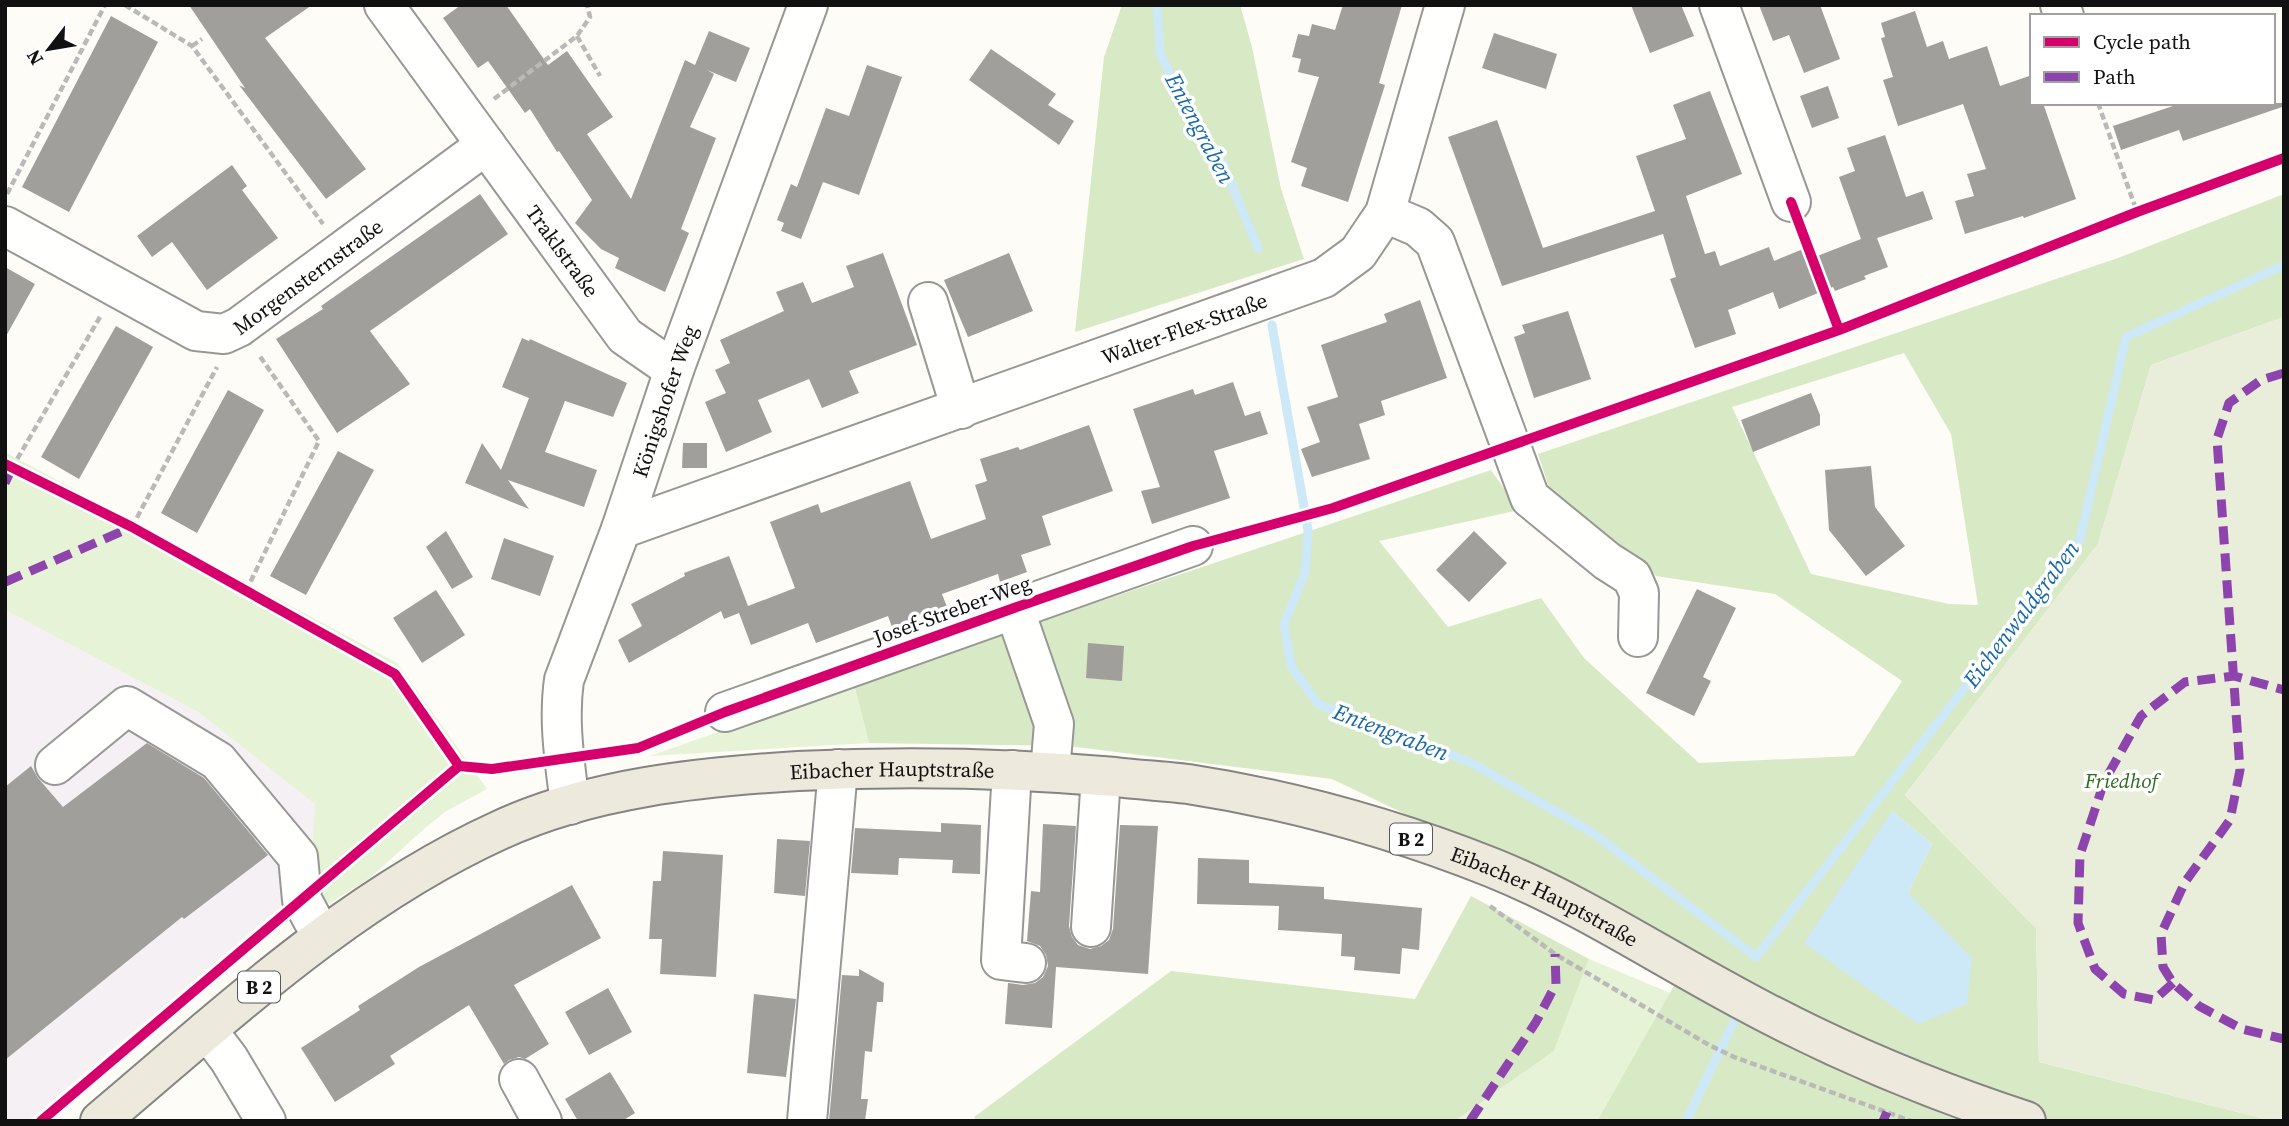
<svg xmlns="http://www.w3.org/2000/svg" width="2289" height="1126" font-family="'Source Serif 4',serif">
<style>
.industrial{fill:#f5f0f3}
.green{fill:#e7f3d7}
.forest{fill:#d8eac5;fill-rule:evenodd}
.cemetery{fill:#e9eedb}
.water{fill:#cde8f7}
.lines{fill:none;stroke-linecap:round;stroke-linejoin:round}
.stream{stroke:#cde8f7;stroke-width:9}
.building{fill:#a19f9c}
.minor-casing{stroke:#979795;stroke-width:42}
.major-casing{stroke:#858482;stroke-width:42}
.path{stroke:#b9b9b8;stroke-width:4.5;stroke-dasharray:7 3.5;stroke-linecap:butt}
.minor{stroke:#fffffe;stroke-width:38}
.major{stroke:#ede9dc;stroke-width:38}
.quiet{stroke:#8e44ad;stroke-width:9;stroke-dasharray:18 9;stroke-linecap:butt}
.cycleway-casing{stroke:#fff;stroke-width:15}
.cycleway{stroke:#d6006c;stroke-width:10}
.labels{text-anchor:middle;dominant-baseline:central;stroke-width:7;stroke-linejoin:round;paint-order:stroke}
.shield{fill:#fff;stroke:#585858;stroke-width:2}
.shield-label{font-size:19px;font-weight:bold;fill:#111}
.street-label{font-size:21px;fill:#111;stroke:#fff}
.park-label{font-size:21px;font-style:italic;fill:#2f6b1f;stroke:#fff}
.water-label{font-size:23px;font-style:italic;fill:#1768a6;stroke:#fff}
</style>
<rect width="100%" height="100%" fill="#fdfcf7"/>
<path class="industrial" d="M5,610L198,712L316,804L310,882L28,1121H5Z"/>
<path class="green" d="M5,452L397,663L487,789L445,812L425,828L370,878L325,906L310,882L315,804L198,712L5,610Z
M854,684L869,743L650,756Z
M1589,959L1670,993L1597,1121H1455L1554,1051Z"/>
<path class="forest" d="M1122,5H1240L1252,47L1281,189L1304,259L1075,332L1104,57Z
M2284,194V317L2151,365L2098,544L1905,795L2036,928L2039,1062L2273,1121H1597L1693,952L1332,779L1068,746L869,743L854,684L1491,470L1519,510L1379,541L1448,627L1541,598L1584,658L1699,763L1854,756L1902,681L1775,594L1656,576L1554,502L1538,454L2118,258ZM1904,353L1951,434L1978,605L1949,604L1811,574L1732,407ZM1892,811L1932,844L1908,893Z
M1471,896L1589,959L1554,1051L1455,1121H977L974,1117L1171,971L1415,999Z"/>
<path class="cemetery" d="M2284,317V1121H2273L2039,1062L2036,928L1905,795L2098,544L2151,365Z"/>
<path class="water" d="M1892,811L1932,844L1908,893L1972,958L1967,1004L1918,1024L1804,943Z"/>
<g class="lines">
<path class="stream" d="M1157,5L1160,54L1189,111L1223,164L1258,248
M1272,325L1308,530L1305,573L1284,624L1291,666L1318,704L1472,763L1593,833L1756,957L2080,539L2126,337L2284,265
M1686,1121L1737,1015"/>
</g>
<path class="building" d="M189,5H312L265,38L366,169L326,199L239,85L245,88Z
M461,5H506L548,65L567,51L613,117L587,134L631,199L685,60L695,65L709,31L750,48L736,82L707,70L714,74L690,127L716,138L681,229L689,233L665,292L615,268L619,258L601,249L575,223L592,200L559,151L557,152L530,109L525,113L488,61L478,68L443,18Z
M1343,5H1402L1379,83L1385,85L1348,202L1301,186L1307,168L1291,162L1319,77L1298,72L1301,59L1292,57L1298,34L1309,36L1312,24L1335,30Z
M1631,5H1681L1694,36L1650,53Z
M1759,5H1820L1840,59L1804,73L1789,35L1773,41Z
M1915,11L1927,47L1943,41L1949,59L1987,46L2000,86L2032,75V103H2043L2076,199L2024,218L2023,216L1965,234L1955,201L1974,196L1967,174L1986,169L1963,104L1898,126L1883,80L1893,77L1881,38L1885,37L1881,23Z
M111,16L158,42L69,212L22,187Z
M1494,33L1557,54L1546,89L1482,68Z
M991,49L1056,94L1048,105L1074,121L1059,145L969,80Z
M867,65L902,77L859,195L823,182L801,239L781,231L784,223L777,220L791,184L797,187L826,108L849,116Z
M1828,86L1839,118L1812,128L1800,96Z
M1710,91L1742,174L1686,196L1705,254L1715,251L1720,266L1769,247L1774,261L1803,249L1807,260L1861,239L1839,177L1855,171L1847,148L1885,135L1906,197L1923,191L1933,219L1877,238L1888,267L1864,276L1866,279L1835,291L1833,287L1779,309L1773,292L1728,310L1736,334L1695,348L1670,279L1676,277L1663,234L1502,286L1448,137L1497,120L1543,248L1655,211L1636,156L1686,139L1673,105Z
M2182,103H2282V107L2183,141L2179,130L2121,150L2113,126Z
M232,165L247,186L242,190L278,238L207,290L172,242L152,257L137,236Z
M480,194L508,234L370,331L410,384L337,433L276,339L323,309L321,306L341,292Z
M883,253L917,345L849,371L859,393L822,408L809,379L758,400L772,432L726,452L705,402L726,393L715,370L730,363L720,340L784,311L776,292L803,282L812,303L854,287L846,266Z
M1009,253L1033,311L968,337L944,280Z
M5,267L35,284L5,338Z
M1420,300L1447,378L1381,401L1385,415L1359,424L1370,459L1312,477L1301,449L1320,442L1307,407L1338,397L1321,345L1387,322L1384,314Z
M1568,311L1591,379L1534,398L1514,337L1525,333L1522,325Z
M116,326L153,347L79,479L41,457Z
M522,338L529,341L530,339L627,383L613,417L565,401L545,452L597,470L584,507L508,480L529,509L465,483L482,443L501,470L529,398L502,387Z
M1233,382L1245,416L1260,411L1268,434L1214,451L1230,498L1152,524L1141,491L1160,487L1133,409L1193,389L1195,395Z
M228,390L264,410L197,533L161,513Z
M1811,393L1820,415V425L1753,452L1741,420Z
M1089,425L1113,491L1042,516L1051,545L1021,555L1027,572L1000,582L998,574L942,594L947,607L892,627L888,616L816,643L808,623L751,645L739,613L724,619L721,611L629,663L618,640L642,626L631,604L685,576L684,573L729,556L748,606L795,588L770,522L818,504L821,513L910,481L931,539L986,519L975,485L987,481L980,459L1018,447L1020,450Z
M683,443H707V468H682Z
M338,451L374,470L306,595L270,576Z
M1871,466L1875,507L1905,546L1866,576L1829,530L1825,470Z
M446,531L473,577L452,589L426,547Z
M1474,531L1507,563L1469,602L1436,570Z
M504,538L554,556L540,596L491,579Z
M1697,589L1736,608L1703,677L1711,681L1694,716L1646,693Z
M436,590L465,635L422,663L393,618Z
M1088,643L1124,646L1122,681L1086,678Z
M147,743L204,778L268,855L184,919L182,917L5,1060V787L31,766L38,778L63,807Z
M941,823L981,825L980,874L952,873L953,860L899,858L898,875L851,873L855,828L941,832Z
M1043,824L1076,826L1069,926L1072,937L1078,945L1090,949L1101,946L1109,940L1113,929L1120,825L1158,826L1148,974L1056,967L1052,1028L1005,1024L1008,983L1023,985L1035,983L1043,977L1048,966L1046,955L1040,946L1027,941L1031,891L1040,892Z
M777,839L810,841L805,896L774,893Z
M663,851L723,855L716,977L660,974L662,939H649L653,881H661Z
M1198,858L1249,860V883L1324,887V899L1422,908L1419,950L1402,948L1400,974L1354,970L1355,957L1341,956L1342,934L1278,930L1279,906L1197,904Z
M572,885L601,938L514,985L549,1044L525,1059L519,1057L509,1060L504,1064L469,1005L390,1056L395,1064L335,1102L301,1048L360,1010L358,1006L419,967Z
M859,969L884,983L883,1002H877L872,1052L865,1051L861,1099H868L865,1121H829L842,975L859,976Z
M608,988L632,1032L589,1055L565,1012Z
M754,994L796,999L786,1077L747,1073Z
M610,1072L635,1113L622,1121H578L565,1099Z"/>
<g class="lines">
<g class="minor-casing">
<g id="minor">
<path id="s1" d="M384,5L625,336L674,370"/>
<path d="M1719,5L1791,202"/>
<path d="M2060,5L2064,16"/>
<path d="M1385,213L1418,227L1435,242L1530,498L1607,561L1632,577L1639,593L1638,637"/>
<path id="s2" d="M5,226L196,331L224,334L239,327L486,145"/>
<path d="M928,302L961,409"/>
<path id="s3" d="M621,529L1324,278L1358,253L1385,213L1445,5"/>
<path d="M1014,608L1054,724L1050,772"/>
<path d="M725,712L1193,546"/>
<path d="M55,765L127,706L218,761L298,857L302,900L322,937"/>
<path d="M1012,770L1001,960L1026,963"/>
<path id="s4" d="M570,805C565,763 558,722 564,680L621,529L674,370L808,5"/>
<path d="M1091,927L1101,776"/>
<path d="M207,1030L229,1059L266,1121"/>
<path d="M519,1079L542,1121"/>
<path d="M807,1121L838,769"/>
</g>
</g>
<g class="major-casing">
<g id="major">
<path id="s5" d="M100,1121C226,1015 348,899 500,830C591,788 699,777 798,771C904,766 1009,768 1115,777C1139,780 1164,781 1188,784C1292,800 1395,829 1493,868C1577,902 1655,953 1735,996C1828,1047 1925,1088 2026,1121"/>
</g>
</g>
<path class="path" d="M125,5L192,46L323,224
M577,36L600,76
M192,46L202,39
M494,99L577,36L590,17L587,5
M2098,103L2137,212
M7,194L105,5
M12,468L100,317
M132,527L217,367
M246,591L319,441L259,355
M1490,906L1555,954L1709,1045L1734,1057L1911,1121"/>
<use href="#minor" class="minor"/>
<use href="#major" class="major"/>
<path class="quiet" d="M2284,373L2261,380L2229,403L2217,439L2240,770L2230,820L2185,882L2161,934L2163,967L2173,983L2199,1006L2242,1029L2284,1039
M5,483L12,468
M5,582L132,527
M2173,983L2154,1000L2124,994L2095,969L2078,923L2080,855L2104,782L2141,716L2185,682L2234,676L2284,690
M1470,1121L1536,1022L1556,984L1555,954
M1883,1121L1887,1112"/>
<g class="cycleway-casing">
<path id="cycleway" d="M1791,202L1839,330
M5,464L132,527L395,674L459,766
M41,1121L459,766L492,769L638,748L725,712L1014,608L1193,546L1333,508L1839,330L2137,212L2284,158"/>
</g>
<use href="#cycleway" class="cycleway"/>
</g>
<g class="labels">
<g class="shield">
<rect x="1390" y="823.5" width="42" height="31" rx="5"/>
<rect x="238" y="971.5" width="42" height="31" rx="5"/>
</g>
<g class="shield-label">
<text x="1411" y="839">B 2</text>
<text x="259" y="987">B 2</text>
</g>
<g class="street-label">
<text stroke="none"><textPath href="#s1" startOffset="304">Traklstraße</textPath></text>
<text stroke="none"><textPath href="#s2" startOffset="348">Morgensternstraße</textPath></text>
<text stroke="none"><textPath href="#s3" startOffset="598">Walter-Flex-Straße</textPath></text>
<text stroke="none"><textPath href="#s4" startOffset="422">Königshofer Weg</textPath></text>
<text transform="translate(952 610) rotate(-20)">Josef-Streber-Weg</text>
<text stroke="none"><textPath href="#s5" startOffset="896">Eibacher Hauptstraße</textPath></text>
<text stroke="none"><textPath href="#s5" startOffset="1568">Eibacher Hauptstraße</textPath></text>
</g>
<g class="park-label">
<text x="2121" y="780">Friedhof</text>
</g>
<g class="water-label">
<text transform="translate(1200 128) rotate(62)">Entengraben</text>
<text transform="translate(2021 614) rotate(-53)">Eichenwaldgraben</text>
<text transform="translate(1391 732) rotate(21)">Entengraben</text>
</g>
</g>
<rect width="2289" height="1126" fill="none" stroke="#111111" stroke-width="14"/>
<rect x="2030" y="14" width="245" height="91" fill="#ffffff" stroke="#a0a0a0" stroke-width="2"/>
<rect x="2044" y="37" width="35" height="10" fill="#d6006c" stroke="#a0a0a0" stroke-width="2"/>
<text x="2093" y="49" font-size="21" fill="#111111">Cycle path</text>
<rect x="2044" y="72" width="35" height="10" fill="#8e44ad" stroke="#a0a0a0" stroke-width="2"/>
<text x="2093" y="84" font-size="21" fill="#111111">Path</text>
<g transform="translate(49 49) rotate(239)" stroke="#ffffff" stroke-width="5" paint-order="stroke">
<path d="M0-5L12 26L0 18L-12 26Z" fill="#111111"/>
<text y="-10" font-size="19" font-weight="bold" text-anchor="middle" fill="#111111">N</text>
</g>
</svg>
